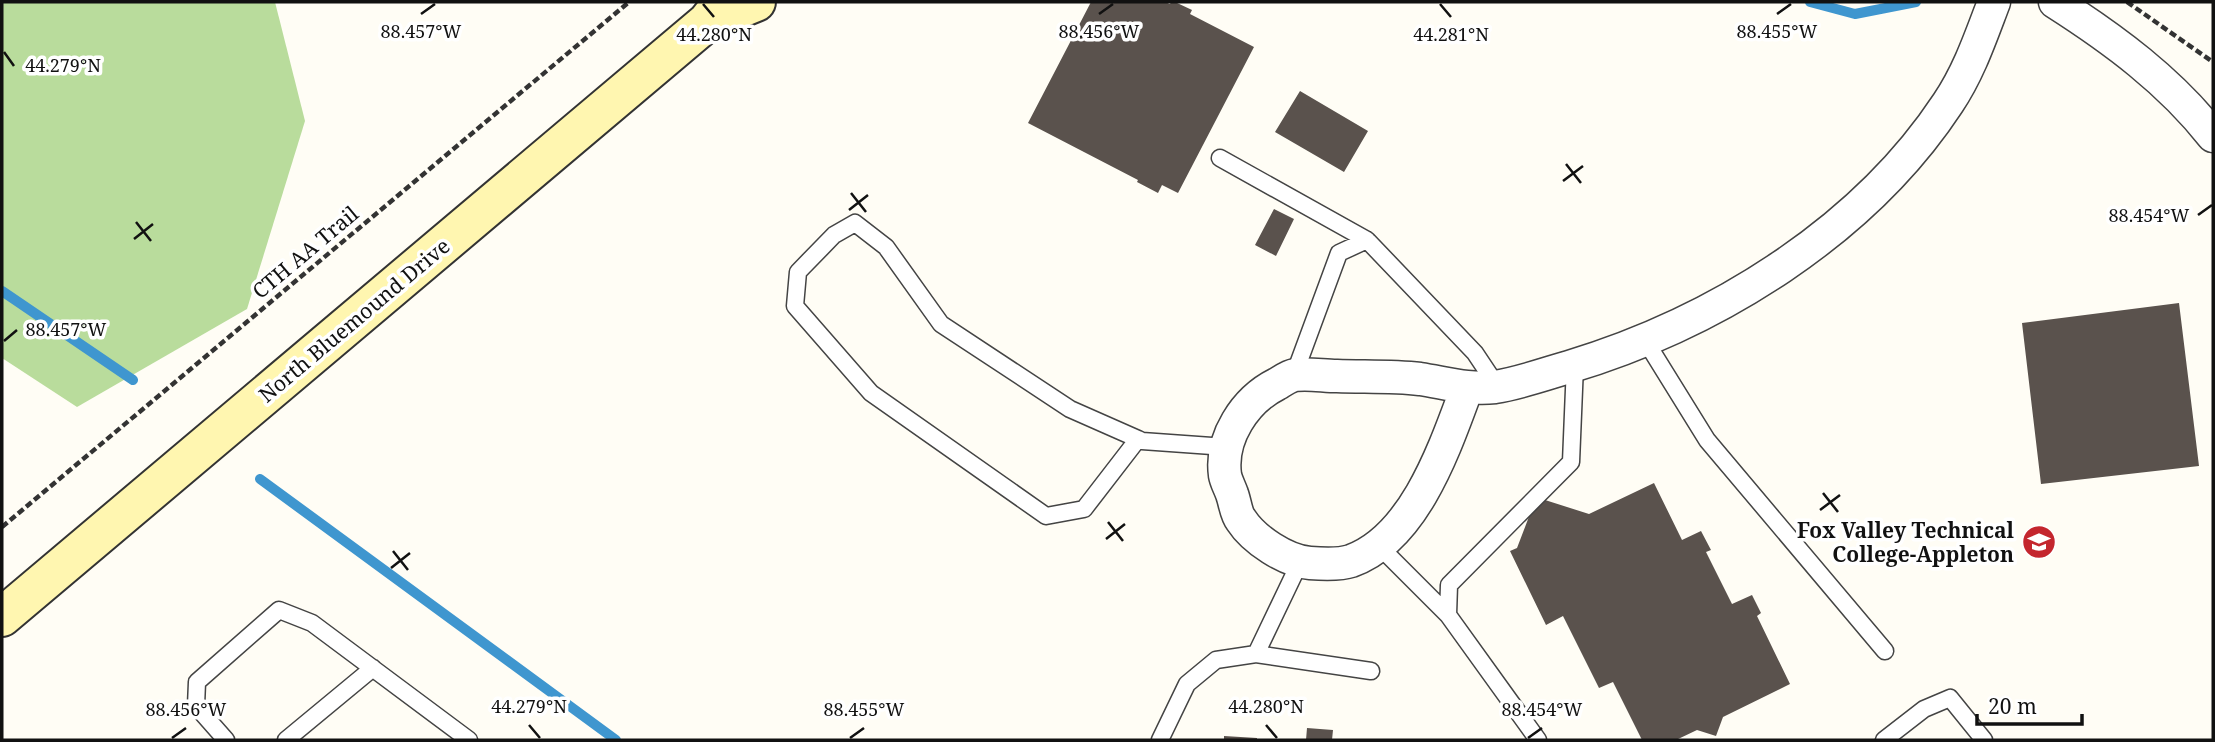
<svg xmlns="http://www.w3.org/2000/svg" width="2215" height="742" font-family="'Noto Serif',serif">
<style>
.forest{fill:#b9dc9c}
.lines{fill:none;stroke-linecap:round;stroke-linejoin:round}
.stream{stroke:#3f96cf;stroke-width:10}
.building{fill:#5a524d}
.lane-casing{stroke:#444;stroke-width:19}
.street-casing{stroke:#444;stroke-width:35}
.secondary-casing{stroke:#333;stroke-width:42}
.path{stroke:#333;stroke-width:4.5;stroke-dasharray:7 3.5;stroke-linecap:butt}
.lane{stroke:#fff;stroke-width:16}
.street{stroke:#fff;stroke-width:32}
.secondary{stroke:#fff6b0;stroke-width:38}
.ticks{fill:none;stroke:#111;stroke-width:2.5}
.labels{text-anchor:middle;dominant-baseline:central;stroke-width:7;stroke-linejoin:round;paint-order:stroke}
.street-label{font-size:21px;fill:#111;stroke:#fff}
.poi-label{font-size:21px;font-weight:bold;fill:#111;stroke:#fff;text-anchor:end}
.ticks-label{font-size:18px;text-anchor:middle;fill:#111;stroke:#fff;stroke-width:7;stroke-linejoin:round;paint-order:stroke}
</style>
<rect width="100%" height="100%" fill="#fffdf5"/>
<path class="forest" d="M2,2H275L305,121L247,309L77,407L2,358Z"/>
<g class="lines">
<path class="stream" d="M1810,2L1855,14L1916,2
M2,291L133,380
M260,479L616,740"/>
</g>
<path class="building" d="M1091,2H1165L1170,4L1171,2H1175L1192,10L1190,14L1254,47L1178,193L1162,185L1158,193L1137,182L1138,180L1028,123Z
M1300,91L1368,131L1344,172L1275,132Z
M1274,209L1294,219L1276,256L1255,245Z
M2179,303L2199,466L2041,484L2022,323Z
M1654,483L1682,540L1701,531L1711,550L1706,552L1732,604L1752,595L1761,613L1757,616L1790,684L1723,717L1716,736L1697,730L1676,740H1642L1613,682L1599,688L1563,616L1546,625L1510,551L1517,548L1533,506L1545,500L1589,514Z
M1307,728L1333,730L1332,740H1306Z
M1224,736L1257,738V740H1224Z"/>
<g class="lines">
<g class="lane-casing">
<path id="lane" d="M1220,158L1367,240
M1645,340L1707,440L1885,651
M1294,375L1339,253L1367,240L1475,353L1497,386
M1138,439L1084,509L1046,516L871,393L795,306L798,272L834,235L855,223L886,247L941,324L1070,409L1138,439L1142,441L1226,447
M1380,547L1448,615
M1256,654L1371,671
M226,740L196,706L197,682L279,610L312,623L469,740
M286,740L373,668
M1160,740L1187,684L1216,660L1256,654L1300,562
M1538,740L1448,615L1449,585L1571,462L1575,365
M1884,740L1924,709L1950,698L1984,740"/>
</g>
<g class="street-casing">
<path id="street" d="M2055,2C2113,39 2170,81 2213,136
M1467,388C1445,447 1415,538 1351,561C1339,565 1323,564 1310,563C1286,561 1254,540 1241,520C1236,514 1235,502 1232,494C1230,488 1226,481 1225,475C1220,438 1245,400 1277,384C1282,381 1289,376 1295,375C1308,373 1324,376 1337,376C1364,377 1393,376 1420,379C1446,383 1469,390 1495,387C1520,383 1545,374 1569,367C1715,323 1863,232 1948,103C1969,72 1981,36 1994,2"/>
</g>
<g class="secondary-casing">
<path id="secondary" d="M707,22L756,2
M2,617L707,22L723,2"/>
</g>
<path class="path" d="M2127,2L2213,62
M2,527L629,2"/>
<use href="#lane" class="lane"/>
<use href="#street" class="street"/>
<use href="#secondary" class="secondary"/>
</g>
<path class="ticks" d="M703,4L714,17M1440,4L1451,17M421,14L435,4M1099,14L1113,4M1777,14L1791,4M4,52L14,66M1566,164L1581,183M1563,181L1583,166M851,193L866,212M849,210L868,195M2198,215L2212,205M136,222L151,241M134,239L153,224M4,341L17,330M1823,493L1838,512M1820,510L1840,495M1108,522L1123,541M1106,539L1125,524M393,551L408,570M391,568L410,553M529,725L540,738M1266,725L1277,738M172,738L186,728M850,738L864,728M1528,738L1542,728"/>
<defs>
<g id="university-disc" transform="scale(1.75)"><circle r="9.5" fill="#c4262e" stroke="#fff"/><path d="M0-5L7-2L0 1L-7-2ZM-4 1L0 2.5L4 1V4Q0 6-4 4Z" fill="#fff"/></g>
</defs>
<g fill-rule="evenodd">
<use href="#university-disc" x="2039" y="542"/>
</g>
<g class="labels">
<g class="street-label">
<text transform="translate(305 252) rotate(-40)">CTH AA Trail</text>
<text transform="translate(354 320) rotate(-40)">North Bluemound Drive</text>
</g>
<g class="poi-label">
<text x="2014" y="530">Fox Valley Technical<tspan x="2014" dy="24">College-Appleton</tspan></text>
</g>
</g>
<g class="ticks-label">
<text x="421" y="38">88.457°W</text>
<text x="1099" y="38">88.456°W</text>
<text x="1777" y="38">88.455°W</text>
<text x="714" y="41">44.280°N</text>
<text x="1451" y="41">44.281°N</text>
<text x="63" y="72">44.279°N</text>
<text x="2149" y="222">88.454°W</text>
<text x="66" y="336">88.457°W</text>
<text x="529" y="713">44.279°N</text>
<text x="1266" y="713">44.280°N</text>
<text x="186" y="716">88.456°W</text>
<text x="864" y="716">88.455°W</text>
<text x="1542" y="716">88.454°W</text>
</g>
<rect width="2215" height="742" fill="none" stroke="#111111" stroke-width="7"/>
<path d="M1977 714v10h105v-10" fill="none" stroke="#111111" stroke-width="3.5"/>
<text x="1988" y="714" font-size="21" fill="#111111" stroke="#ffffff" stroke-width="5" paint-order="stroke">20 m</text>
</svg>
